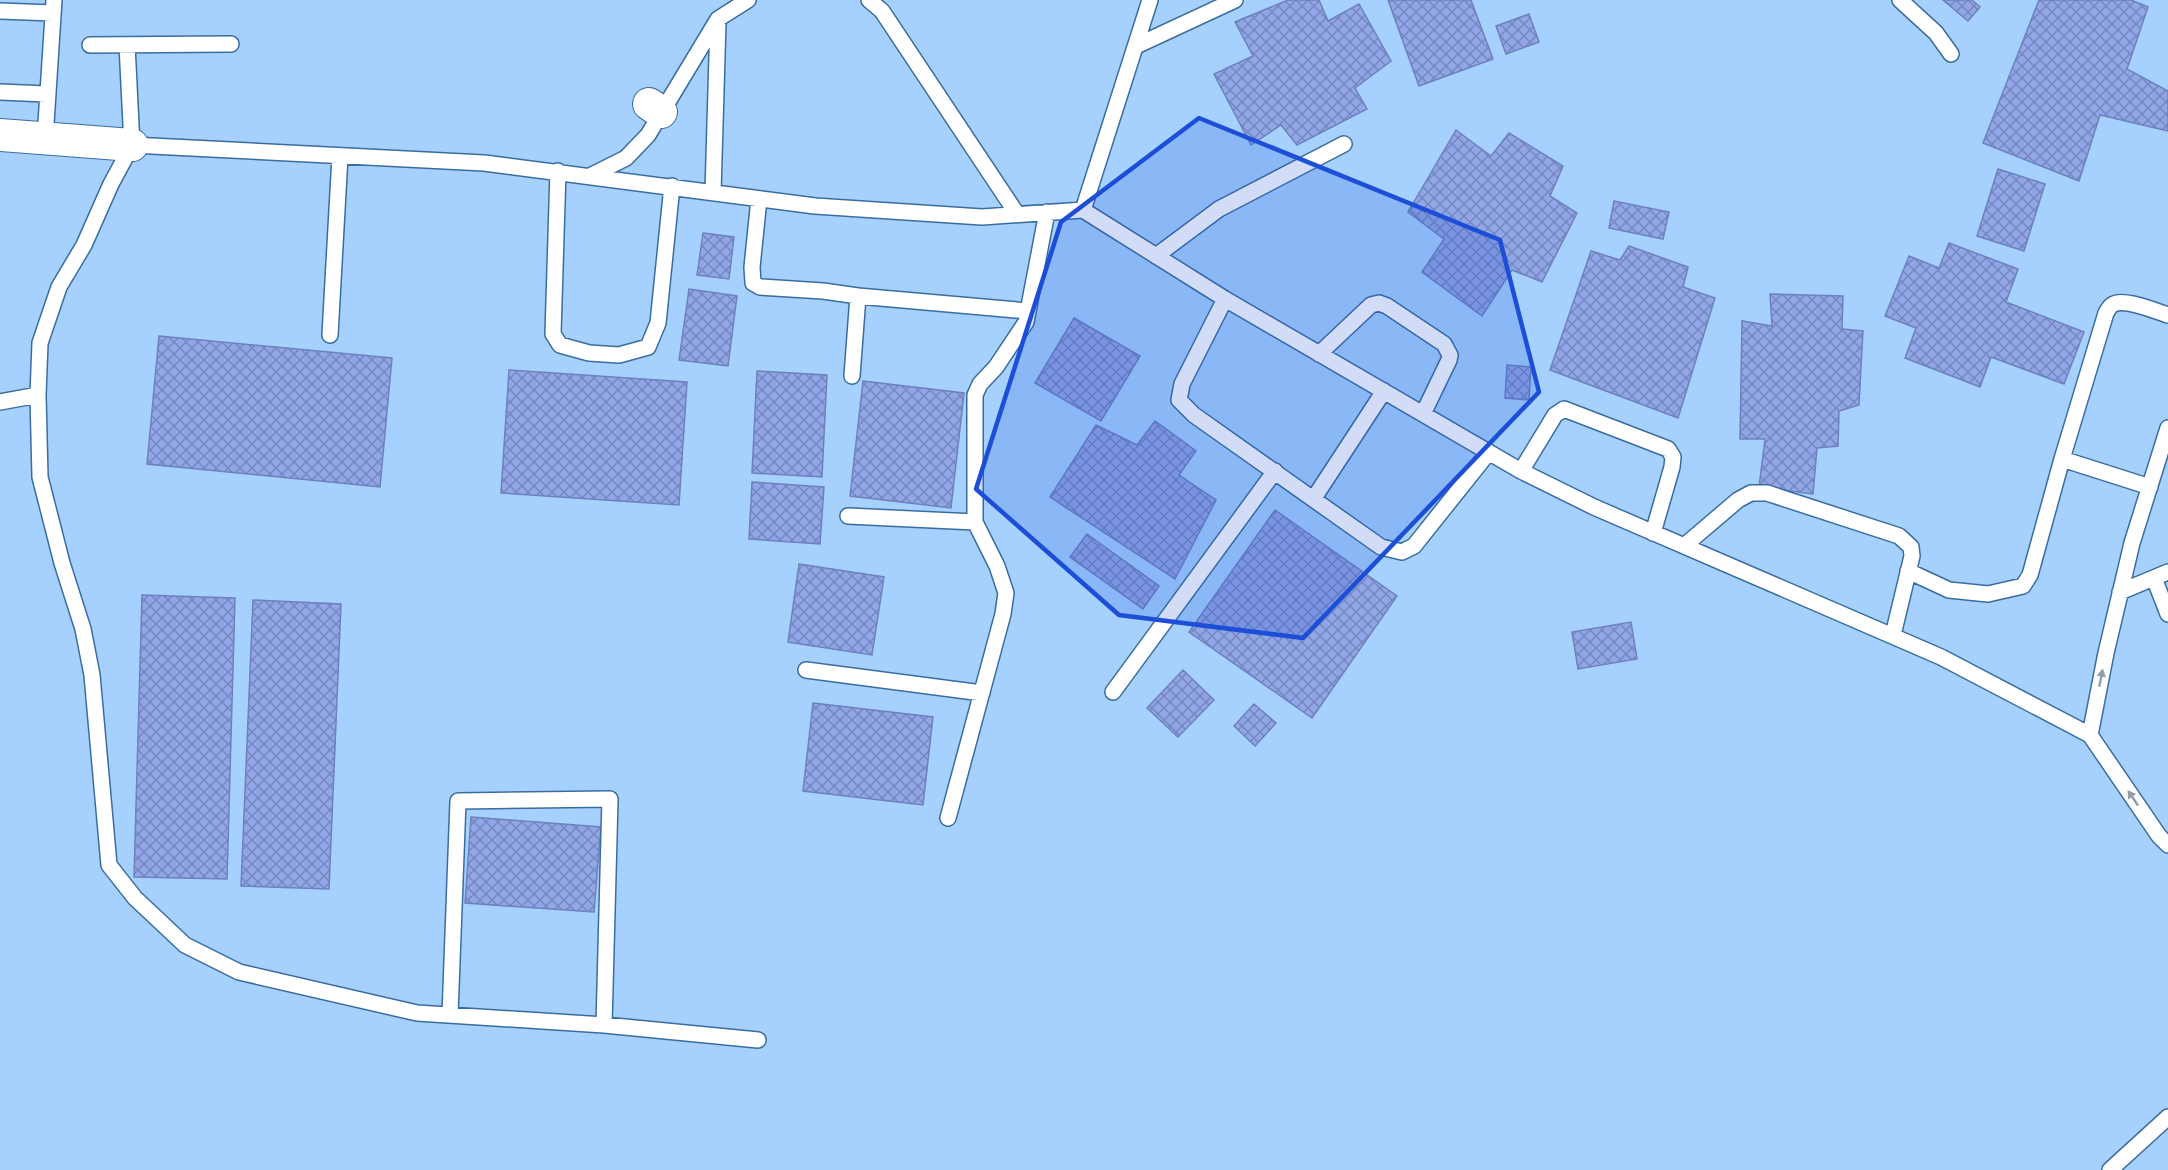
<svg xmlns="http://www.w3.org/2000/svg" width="2168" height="1170" font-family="Raleway,sans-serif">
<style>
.building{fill:url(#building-cross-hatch);stroke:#6d81bf;stroke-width:1.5}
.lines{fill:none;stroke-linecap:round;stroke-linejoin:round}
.service-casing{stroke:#3a6d9f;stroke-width:18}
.minor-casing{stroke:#3a6d9f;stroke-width:34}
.service{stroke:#fff;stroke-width:15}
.minor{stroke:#fff;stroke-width:32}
.oneway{fill:#949ea8}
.marked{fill:#1d4ed8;fill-opacity:0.2;stroke:#1d4ed8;stroke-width:4.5;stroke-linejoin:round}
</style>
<defs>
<pattern id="building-cross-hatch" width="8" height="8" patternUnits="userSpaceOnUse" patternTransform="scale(1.5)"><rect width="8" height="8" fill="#91a6e7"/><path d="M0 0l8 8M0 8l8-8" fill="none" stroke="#7587bc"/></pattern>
</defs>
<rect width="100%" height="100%" fill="#a6d1fe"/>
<path class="building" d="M1288,0H1319L1328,21L1359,4L1391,61L1355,88L1367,109L1297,145L1281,125L1251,145L1214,74L1253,56L1235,22Z
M1388,0H1471L1493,59L1419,86Z
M1943,0H1972L1980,7L1968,21Z
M2039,0H2131L2148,7L2127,69L2168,91V131L2100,115L2079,181L1983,143Z
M1529,14L1539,42L1506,54L1496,26Z
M1456,130L1491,156L1509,133L1563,166L1550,196L1577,213L1542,282L1512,270L1482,316L1422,272L1444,239L1408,212Z
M1998,169L2045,184L2024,251L1977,236Z
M1614,201L1669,212L1663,239L1609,228Z
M703,233L734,237L729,279L697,275Z
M1949,243L2018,269L2006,302L2084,332L2064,384L1991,357L1980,387L1905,358L1916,328L1885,316L1909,256L1939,268Z
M1629,246L1688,267L1683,287L1715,298L1678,418L1550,370L1591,251L1620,260Z
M689,289L737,296L728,366L679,360Z
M1770,294L1843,296L1842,329L1863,331L1859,405L1839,411L1838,446L1817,448L1813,494L1759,487L1765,439H1740L1742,321L1772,326Z
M1074,318L1140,356L1101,421L1035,383Z
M159,336L392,358L380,487L147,464Z
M1507,365L1531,367L1529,400L1505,398Z
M509,370L687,382L679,505L501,493Z
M757,371L827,375L822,477L752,473Z
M863,381L964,393L951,508L850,496Z
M1155,421L1196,451L1179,475L1216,500L1175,579L1050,497L1096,425L1137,445Z
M752,482L824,487L820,544L749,539Z
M1275,510L1397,596L1312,718L1189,632Z
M1087,534L1159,586L1143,609L1070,557Z
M799,564L884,577L872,655L788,642Z
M142,595L235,598L227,879L134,877Z
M253,600L341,604L329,889L241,886Z
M1631,622L1637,659L1578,669L1572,632Z
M1183,670L1214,700L1178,737L1147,708Z
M813,703L933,717L923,805L803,791Z
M1254,704L1276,723L1255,746L1234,726Z
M471,817L601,827L594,912L465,903Z"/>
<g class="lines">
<g class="service-casing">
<path id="service" d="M869,0L882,11L1017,214
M1900,0L1936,33L1951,54
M0,11L53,13
M90,45L231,44
M127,45L132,145L111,184L84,245L59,287L40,343L38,395L40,477L62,563L83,629L92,675L109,865L135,898L185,945L239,972L417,1013L604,1025L758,1040
M1136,46L1235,0
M0,92L47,94
M45,139L54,0
M132,145L484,163L815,206L982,217L1083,210L1225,299L1521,471L1594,507L1941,657L2090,735L2159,836L2168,845
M558,171L553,334L560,345L589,353L619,355L648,347L658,323L672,186
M592,175L626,158L648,135L718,19L748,0
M713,192L718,22
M759,199L752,267L753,283L760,287L823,291L858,296L852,376
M1083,210L1150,0
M1156,256L1219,209L1344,144
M858,296L1028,311
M1225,299L1182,384L1179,400L1194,415L1381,547L1402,552L1414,546L1489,452
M330,335L340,156
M1319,354L1371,305L1379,303L1387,306L1444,344L1450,355L1449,360L1423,414
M0,402L38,395
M1521,471L1555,415L1564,409L1668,449L1673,457L1672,467L1653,533
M2150,487L2062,459L2106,313C2108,310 2109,307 2112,305C2123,297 2155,311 2168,315
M1314,498L1384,391
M848,516L975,522
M1684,546L1738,500L1751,493H1767L1899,536L1911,547L1912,556L1893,635
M1908,571L1949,590L1988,594L2023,586L2030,575L2062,459
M2154,578L2168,614
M2120,592L2168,572
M806,670L982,693
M1113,692L1275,471
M2090,735L2106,653L2132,543L2168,428
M948,818L1003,614L1006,593L997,566L975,522V395L980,384L996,367L1026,322L1047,212
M450,1015L458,801L610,799L604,1025
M2110,1170L2168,1117"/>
</g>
<g class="minor-casing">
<path id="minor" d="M649,104L661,112
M0,135L132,145"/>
</g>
<use href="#service" class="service"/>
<use href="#minor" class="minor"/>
</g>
<defs><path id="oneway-solid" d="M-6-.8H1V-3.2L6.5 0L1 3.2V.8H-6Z" transform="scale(1.5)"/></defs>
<g class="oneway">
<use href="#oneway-solid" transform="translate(2101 678) rotate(-79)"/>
<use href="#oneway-solid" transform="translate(2133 798) rotate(-124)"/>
</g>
<path class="marked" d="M1199,118L1500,240L1539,392L1303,638L1119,615L976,489L1061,222Z"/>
</svg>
